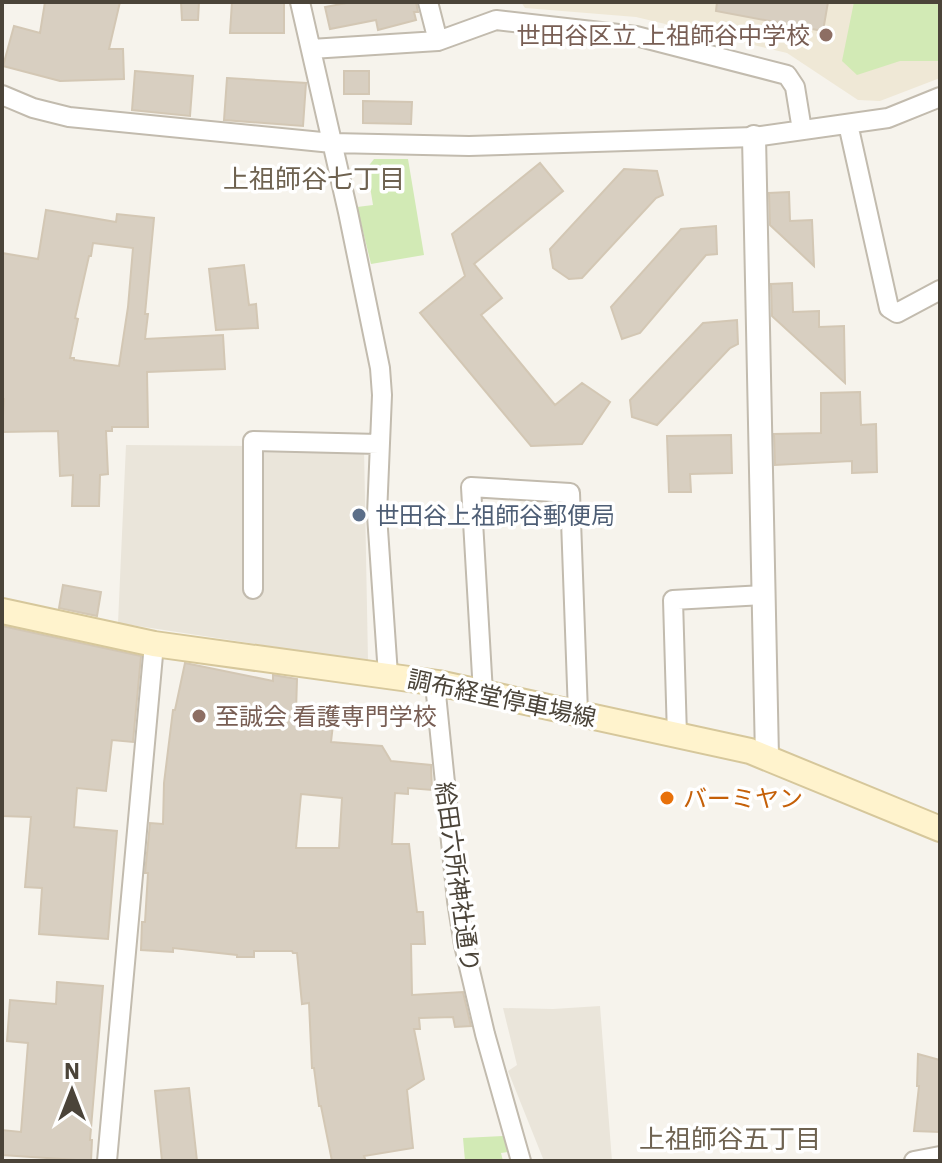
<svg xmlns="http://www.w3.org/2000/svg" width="942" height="1163" font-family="'IBM Plex Sans','Noto Sans JP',sans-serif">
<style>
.residential{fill:#eae5da}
.education{fill:#efe8d6}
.green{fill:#d2eab5}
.building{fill:#d8cfc1;stroke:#d3c7b4;stroke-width:2;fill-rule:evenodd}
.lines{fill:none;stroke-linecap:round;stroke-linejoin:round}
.minor-casing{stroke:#c2bbae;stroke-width:22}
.tertiary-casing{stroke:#c2bbae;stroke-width:26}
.secondary-casing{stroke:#d6c79b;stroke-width:28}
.minor{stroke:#fff;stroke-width:18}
.tertiary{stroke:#fff;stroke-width:22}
.secondary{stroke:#fff3cd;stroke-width:24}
.education-dot{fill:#8d6e63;stroke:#fff;stroke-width:3}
.service-dot{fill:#5c6f8a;stroke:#fff;stroke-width:3}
.food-dot{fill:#e8710a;stroke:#fff;stroke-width:3}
.labels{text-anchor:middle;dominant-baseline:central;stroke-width:7;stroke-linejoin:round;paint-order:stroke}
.education-label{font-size:24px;fill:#785e54;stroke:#fff;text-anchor:end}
.service-label{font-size:24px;fill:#4e5e75;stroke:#fff;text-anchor:start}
.street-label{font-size:24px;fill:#4b4439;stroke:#fff}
.food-label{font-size:24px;fill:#c56008;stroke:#fff;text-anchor:start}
.neighbourhood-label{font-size:26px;fill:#6e6250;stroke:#fff}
</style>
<rect width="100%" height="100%" fill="#f6f3ec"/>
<path class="residential" d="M126,445L364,447L368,661L118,623Z
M600,1006L612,1161H544L508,1071L517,1065L503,1008L553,1009Z"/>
<path class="education" d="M521,2H940V78L880,101L858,100L787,53L636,17L525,8Z"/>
<path class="green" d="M854,2H940V61H900L857,75L842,61Z
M374,159H408L424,255L371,264L357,207L373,205L367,168Z
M503,1136L508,1152L501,1153L503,1161H465L463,1138Z"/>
<path class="building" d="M45,2H120L109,49H123L124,79L60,81L3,66L14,26L40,33Z
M181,2H199L198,20H182Z
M232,2H284V33H230Z
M352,2H416L418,12H414L416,20L378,30L376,20L330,29L325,7Z
M717,2H828L823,31L716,11Z
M135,71L193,76L190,116L132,110Z
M344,71H369V94H344Z
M227,78L306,83L303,126L224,120Z
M363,101L412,102L411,124L363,123Z
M540,163L563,191L474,264L502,298L481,315L555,405L582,383L610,402L582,444L531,446L420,313L465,276L452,234Z
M624,169L657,171L663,195L656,198L582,278L569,279L553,268L550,249Z
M789,192L790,221L812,220L814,266L770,225L769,193Z
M46,210L116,222L117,214L154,218L145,314H148L145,339L223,335L225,369L147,372L148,427H112V431H106L108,474L100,475L99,506H72L73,475L60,476L58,431L2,432L4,399H2V253L38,259ZM93,243L133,248L128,307L119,366L74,360V358H70L78,319L75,318L89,256H91Z
M716,226L717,254L706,255L640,333L622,339L611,307L681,229Z
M244,265L249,305L256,304L258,328L216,330L209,269Z
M792,283L793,312L819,311V327L844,326L845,383L772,316L771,284Z
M737,320L738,344L730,348L657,425L632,417L630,400L703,323Z
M860,392L861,425L876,424L877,472L852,473V461L775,465L774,434L821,433V393Z
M731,435L732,473L690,474L691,492H669L667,436Z
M63,585L101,592L97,616L59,608Z
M2,626L141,656L133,742L112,740L106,791L77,788L74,827L117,831L108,939L39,934L42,888L25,887L31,817L2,816Z
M185,663L273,681V675L297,679L296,712L334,716L331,742L382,746L391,761L431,765L432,790L408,788V794L395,793L392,844H409L417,912H423L425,944H411L412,995L463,992L471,1026L455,1027L453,1017L419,1018L420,1029H414L424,1079L407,1090L413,1148L364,1156L366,1161H332L321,1106H319L314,1068H312L309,1003L302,1004L297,953H293L292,951H254V957H237V955L173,948V952L141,950L142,922H145L148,873H145L150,823L163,824L164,783L173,710H175ZM301,794L342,798L339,848H296Z
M57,982L103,986L90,1140H92L91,1161L2,1155V1130L21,1132L28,1043L7,1041L10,1000L56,1004Z
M918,1054L940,1060V1132L914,1131L919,1086H917Z
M189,1088L197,1161H162L155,1091Z"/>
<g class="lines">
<g class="minor-casing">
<path id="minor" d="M300,2L348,212L380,368L382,395L377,515L388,675
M428,2L438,41
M311,49L438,41L496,20L636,36L787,75L795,87L802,130
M2,95L33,108L69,117L332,143L469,146L754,137L888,118L940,97
M848,124L889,308L897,313L940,290
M253,589V441L379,444
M438,683L436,694L457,901L464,945L485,1034L521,1161
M483,693L471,487L570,493L578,713
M677,736L673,600L764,595
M107,1161L154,644
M914,1161L940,1156"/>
</g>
<g class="tertiary-casing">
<path id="tertiary" d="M754,137L767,757"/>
</g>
<g class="secondary-casing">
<path id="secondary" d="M2,611L154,644L438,683L750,751L940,829"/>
</g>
<use href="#minor" class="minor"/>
<use href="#tertiary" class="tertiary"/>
<use href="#secondary" class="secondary"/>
</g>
<g class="education-dot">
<circle cx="826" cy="35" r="8"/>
<circle cx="199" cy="716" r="8"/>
</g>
<circle class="service-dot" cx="359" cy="515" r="8"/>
<circle class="food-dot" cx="667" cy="798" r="8"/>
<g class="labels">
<g class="education-label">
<text x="810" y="35">世田谷区立 上祖師谷中学校</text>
<text x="215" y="716" text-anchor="start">至誠会 看護専門学校</text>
</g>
<g class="service-label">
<text x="375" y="515">世田谷上祖師谷郵便局</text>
</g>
<g class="street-label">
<text transform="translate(502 698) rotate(12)">調布経堂停車場線</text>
<text transform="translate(458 877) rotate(82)">給田六所神社通り</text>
</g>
<g class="food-label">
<text x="683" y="798">バーミヤン</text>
</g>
<g class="neighbourhood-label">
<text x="314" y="178">上祖師谷七丁目</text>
<text x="730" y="1138">上祖師谷五丁目</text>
</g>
</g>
<rect width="942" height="1163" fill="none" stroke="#4b4439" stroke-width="8"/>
<g transform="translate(72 1091)" stroke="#ffffff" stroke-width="6" paint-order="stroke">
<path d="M0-6L14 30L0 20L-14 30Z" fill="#4b4439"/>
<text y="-12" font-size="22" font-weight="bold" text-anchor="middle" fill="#4b4439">N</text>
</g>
</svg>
